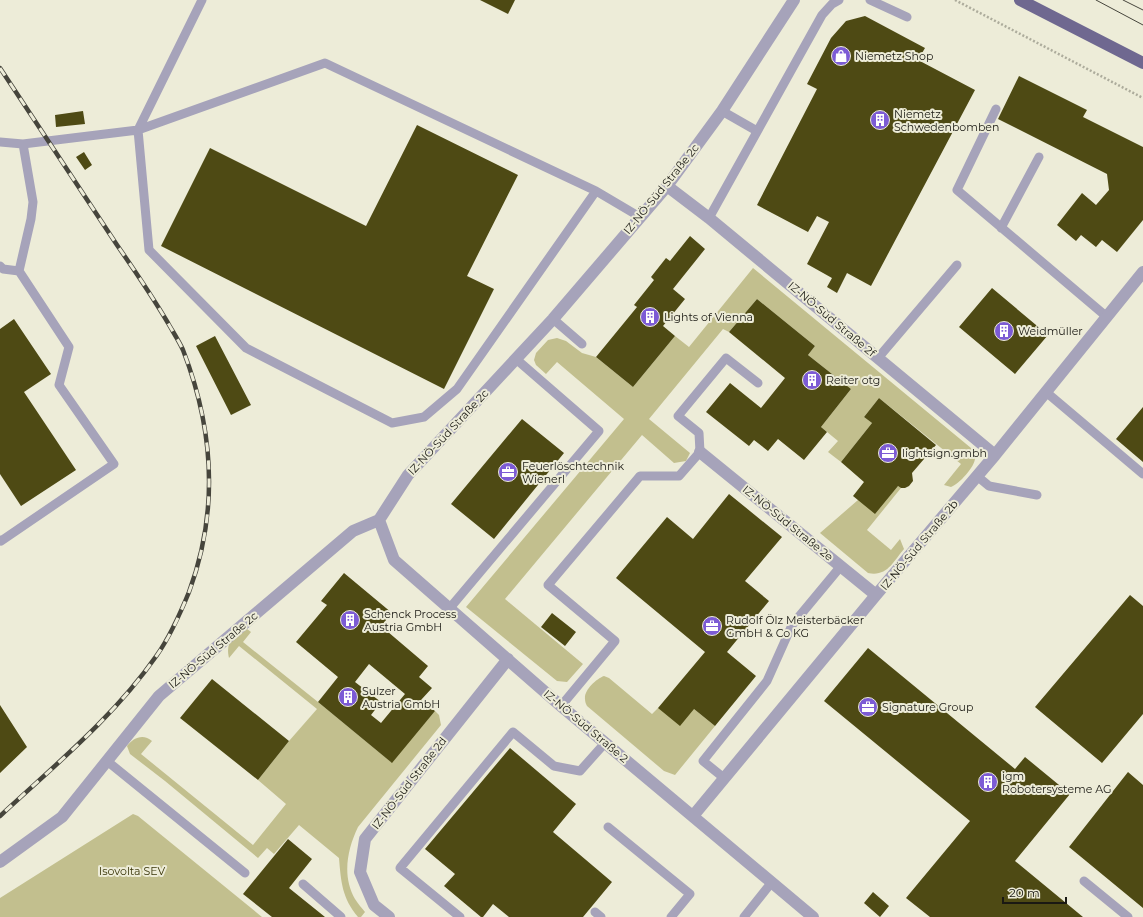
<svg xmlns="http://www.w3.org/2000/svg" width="1143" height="917" font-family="Montserrat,sans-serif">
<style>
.green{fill:#c2bf8e}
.building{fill:#4e4a14;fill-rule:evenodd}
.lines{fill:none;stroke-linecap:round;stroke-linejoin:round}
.path{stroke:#adac9c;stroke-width:2.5;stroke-dasharray:2 2;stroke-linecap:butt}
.lane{stroke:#a6a3ba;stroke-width:9}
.street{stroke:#a6a3ba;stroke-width:12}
.primary{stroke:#6f6890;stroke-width:12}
.tram{stroke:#46453c;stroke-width:1}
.rail-casing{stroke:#46453c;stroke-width:4.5}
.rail{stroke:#edecd8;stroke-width:3;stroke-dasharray:9;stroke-linecap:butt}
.labels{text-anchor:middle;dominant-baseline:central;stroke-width:4;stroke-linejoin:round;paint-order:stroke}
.poi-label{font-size:11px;fill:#1a1913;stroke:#edecd8;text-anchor:start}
.street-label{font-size:11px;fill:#1a1913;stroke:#edecd8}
.park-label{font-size:11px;fill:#383407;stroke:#edecd8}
</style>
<rect width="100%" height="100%" fill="#edecd8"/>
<path class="green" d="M753,268L971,448C972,451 975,455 975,458C975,467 959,484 951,487L944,485L961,464L879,398L864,417L872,423L841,462L828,452L838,441L821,427L851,389L808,355L815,346L757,299L729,332L723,329L649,419L690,453L686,461L674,463L642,435L505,599L583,664L567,682L557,681L466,607L624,419L557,362L546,374L536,365L534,360L536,353L548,340L557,338L566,341L582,353L596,357L633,387L675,336L689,347Z
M898,486L901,488L867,530L891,550L900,539L904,549C893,562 887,577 868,573L820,533L858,500Z
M247,629L251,632L243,642L318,702L391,762L435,711L439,715L441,725L358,827C347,850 342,876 355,899C358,904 362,908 365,912L361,917H358C342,898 341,882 339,858L299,825L274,854L267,848L258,858L165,781L130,754L127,746C133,738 143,733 152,741L141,754L253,845L286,804L258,780L289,741L317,709L239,646L229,658C225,640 234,639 247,629Z
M604,676L609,678L652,714L658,708L694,709L715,726L675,775L664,771L587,706C586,704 585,702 585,699C584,690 596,679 604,676Z
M133,814L138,816L262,917H0V898Z"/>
<path class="building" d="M480,0H515L508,14Z
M865,16L925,48L918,60L975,90L871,286L847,273L837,293L827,287L832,278L807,264L829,222L817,216L808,232L757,205L817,89L807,84L831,38L846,21Z
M1019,76L1087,110L1083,117L1143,147V220L1117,252L1102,240L1096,247L1081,235L1076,241L1057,225L1082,193L1096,205L1109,190L1107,174L998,119Z
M83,111L85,124L56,127L55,115Z
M417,125L518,175L467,276L494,289L444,389L161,246L210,148L366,226Z
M84,152L92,165L85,170L76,157Z
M690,236L705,249L673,289L685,299L663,326L675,336L633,387L596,357L637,307L634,305L654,280L651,277L666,258L670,261Z
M992,288L1048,335L1015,374L959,327Z
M757,299L815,346L808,355L851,389L821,427L827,432L804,460L778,439L768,451L754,440L749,446L706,412L730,383L761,408L785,378L729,332Z
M14,319L51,374L24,392L76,470L21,506L0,474V329Z
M215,336L251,405L231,415L196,346Z
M879,398L936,445L912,473L913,481L909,486L905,488H901L898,486L875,514L853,496L864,482L841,462L872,423L864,417Z
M1143,407V462L1116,439Z
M522,419L564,453L494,539L451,504Z
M729,494L782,537L745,581L769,601L727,652L756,676L715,726L694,709L680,726L658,708L705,652L616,578L667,517L693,539Z
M344,573L392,613L381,626L428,666L419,677L432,688L421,700L435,711L392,763L318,702L338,677L296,642L327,605L321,601ZM369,664L405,694L381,723L371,715L381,702L355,682Z
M1130,595L1143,606V714L1102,763L1035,707Z
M552,613L576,632L565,646L541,627Z
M868,648L1015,769L1025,757L1070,794L1015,861L1083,917H930L906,898L970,821L824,701Z
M212,679L289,741L258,780L180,718Z
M0,705L27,747L0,773Z
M510,748L576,804L553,832L612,882L583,917H509L493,904L483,917H481L444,886L455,874L425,849Z
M1128,772L1143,785V908L1069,847Z
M288,839L312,859L289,888L325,917H272L243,894Z
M873,892L889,906L880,917L864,903Z"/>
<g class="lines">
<path class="path" d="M955,0L1143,98"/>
<path class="lane" d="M870,0L907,17
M996,109L957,190L1107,317
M722,111L757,131
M0,142L23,144L138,130L325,63L596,191L457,389L424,417L392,423L246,348L149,250L138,130L202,0
M596,191L640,217
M709,218L822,15L832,4L839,0
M1001,228L1039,157
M0,266L3,269L19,271L69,347L59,385L114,464L1,541L0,540
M19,271L31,219L33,202L23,144
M553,319L582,344
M878,358L957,265
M1046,392L1143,474
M977,476L989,486L1037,495
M449,609L599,431L516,359
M561,706L615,641L548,585L640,476H679L700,452L699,433L678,416L726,358L758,383
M107,761L245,873
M724,778L703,761L767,681L792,625L841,566
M608,827L690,894L671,917
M1084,881L1128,917
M303,884L341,917
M595,912L601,917
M460,917L400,868L513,732L554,766L580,771L605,743
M744,917L772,882"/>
<path class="street" d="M667,186L709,218L995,455
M700,452L876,595
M379,520L394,560L561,706L813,917
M693,816L876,595L995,455L1143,272
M0,862L62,817L159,696L353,531L379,520L408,475L553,319L667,186L722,111L794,0
M389,917L374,905L360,872L365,839L508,659"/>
<path class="primary" d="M1020,0L1143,63"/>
<path class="tram" d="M1096,0L1143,25
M1123,0L1143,10"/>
<g class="rail-casing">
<path id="rail" d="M0,68C39,127 78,186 117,245C135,271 152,296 168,323C173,332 179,341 183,350C214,430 219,511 189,592C180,614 171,635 157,655C114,717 55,765 0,816"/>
</g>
<use href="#rail" class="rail"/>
</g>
<defs>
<g id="shop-disc" transform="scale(1)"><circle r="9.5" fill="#7c5bd5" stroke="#edecd8"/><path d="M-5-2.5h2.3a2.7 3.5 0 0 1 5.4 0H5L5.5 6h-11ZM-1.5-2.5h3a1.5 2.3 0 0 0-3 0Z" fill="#fff"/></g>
<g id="building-disc" transform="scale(1)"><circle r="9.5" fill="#7c5bd5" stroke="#edecd8"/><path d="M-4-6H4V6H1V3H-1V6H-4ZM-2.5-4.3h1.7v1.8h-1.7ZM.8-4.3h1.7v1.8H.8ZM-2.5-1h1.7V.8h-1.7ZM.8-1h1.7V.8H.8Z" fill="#fff"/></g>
<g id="office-disc" transform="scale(1)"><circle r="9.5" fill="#7c5bd5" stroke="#edecd8"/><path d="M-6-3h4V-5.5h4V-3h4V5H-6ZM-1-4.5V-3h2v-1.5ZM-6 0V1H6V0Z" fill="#fff"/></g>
</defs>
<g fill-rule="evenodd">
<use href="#shop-disc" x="841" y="56"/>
<use href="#building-disc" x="880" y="120"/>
<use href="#building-disc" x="650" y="317"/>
<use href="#building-disc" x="1004" y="331"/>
<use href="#building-disc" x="812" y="380"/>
<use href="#office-disc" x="888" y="453"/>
<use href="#office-disc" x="508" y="472"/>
<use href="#building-disc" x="350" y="620"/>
<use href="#office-disc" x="712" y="626"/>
<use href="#building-disc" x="348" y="697"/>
<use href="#office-disc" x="868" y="707"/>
<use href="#building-disc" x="988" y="782"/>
</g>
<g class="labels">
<g class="poi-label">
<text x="855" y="56">Niemetz Shop</text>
<text x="894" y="114">Niemetz<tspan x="894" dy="13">Schwedenbomben</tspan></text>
<text x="664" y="317">Lights of Vienna</text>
<text x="1018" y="331">Weidmüller</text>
<text x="826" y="380">Reiter otg</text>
<text x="902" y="453">lightsign.gmbh</text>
<text x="522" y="466">Feuerlöschtechnik<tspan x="522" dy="13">Wienerl</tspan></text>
<text x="364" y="614">Schenck Process<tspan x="364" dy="13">Austria GmbH</tspan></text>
<text x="726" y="620">Rudolf Ölz Meisterbäcker<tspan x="726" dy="13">GmbH &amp; Co KG</tspan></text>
<text x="362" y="691">Sulzer<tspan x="362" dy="13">Austria GmbH</tspan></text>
<text x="882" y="707">Signature Group</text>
<text x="1002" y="776">igm<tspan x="1002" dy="13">Robotersysteme AG</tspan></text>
</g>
<g class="street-label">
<text transform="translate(661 189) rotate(-51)">IZ-NÖ-Süd Straße 2c</text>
<text transform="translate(832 319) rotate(40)">IZ-NÖ-Süd Straße 2f</text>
<text transform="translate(448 432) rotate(-47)">IZ-NÖ-Süd Straße 2c</text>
<text transform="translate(788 523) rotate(39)">IZ-NÖ-Süd Straße 2e</text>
<text transform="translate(919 545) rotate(-50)">IZ-NÖ-Süd Straße 2b</text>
<text transform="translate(213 650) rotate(-40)">IZ-NÖ-Süd Straße 2c</text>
<text transform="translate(586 726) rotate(40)">IZ-NÖ-Süd Straße 2</text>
<text transform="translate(409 783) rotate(-52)">IZ-NÖ-Süd Straße 2d</text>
</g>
<g class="park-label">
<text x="132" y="871">Isovolta SEV</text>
</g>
</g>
<path d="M1003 897v6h63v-6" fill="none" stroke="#1a1913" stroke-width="2"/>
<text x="1009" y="897" font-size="12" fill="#1a1913" stroke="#edecd8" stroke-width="3" paint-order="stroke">20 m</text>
</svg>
